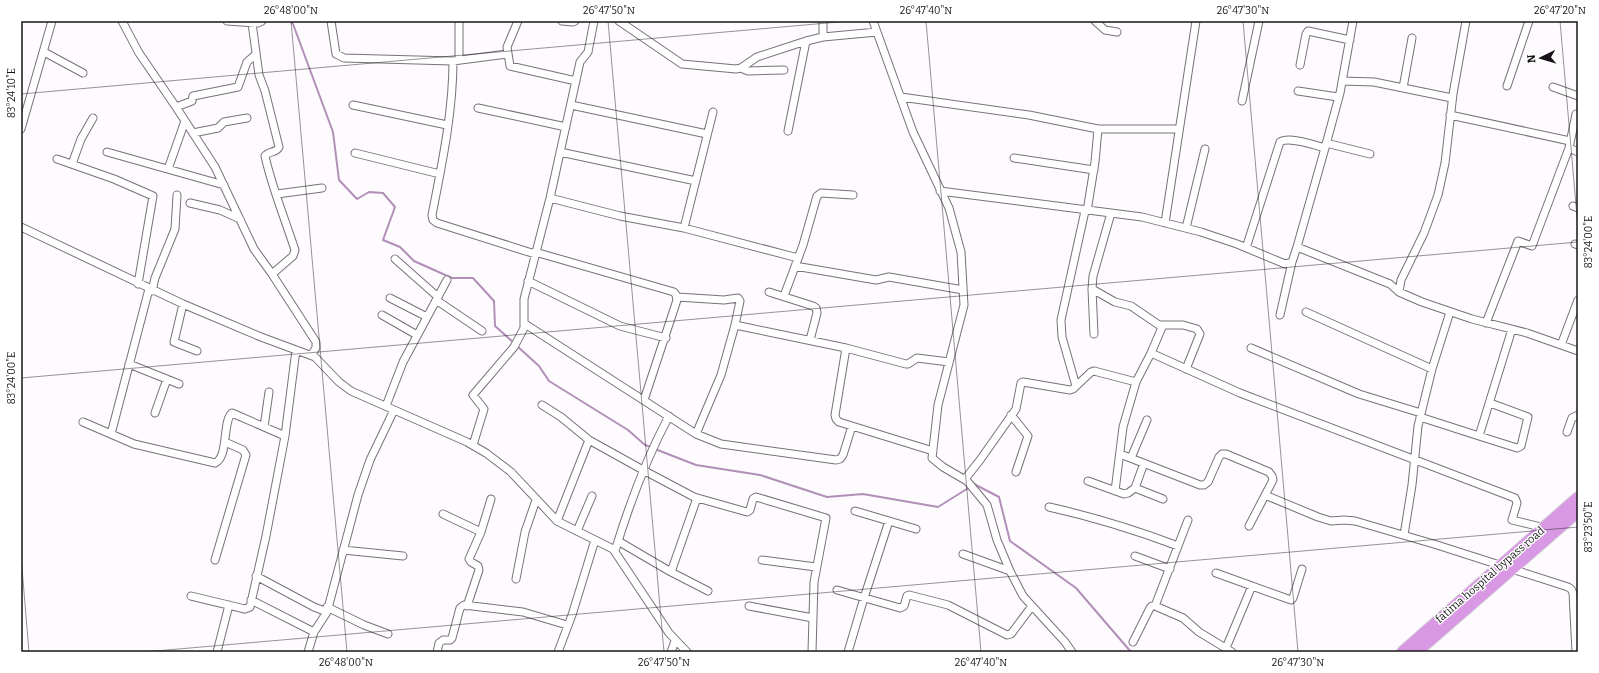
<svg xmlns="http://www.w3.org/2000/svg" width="1599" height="673" font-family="Bitter,serif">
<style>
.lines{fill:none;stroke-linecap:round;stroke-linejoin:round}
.stream{stroke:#b28fb8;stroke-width:2}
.minor-casing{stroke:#7a6f7c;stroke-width:9}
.trunk-casing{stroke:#dad9da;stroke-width:14}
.minor{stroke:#fff;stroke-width:7}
.trunk{stroke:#d898e4;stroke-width:12}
.ticks{fill:none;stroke:#181419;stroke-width:1;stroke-opacity:0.45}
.labels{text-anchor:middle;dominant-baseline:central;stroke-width:3;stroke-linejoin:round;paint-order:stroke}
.street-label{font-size:11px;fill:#181419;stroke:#fff}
.neatline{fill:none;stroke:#181419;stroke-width:1.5}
.ticks-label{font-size:10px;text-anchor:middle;fill:#181419}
</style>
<rect width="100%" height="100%" fill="#fdfbfe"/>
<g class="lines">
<path class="stream" d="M290,21L293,24L333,132L339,180L357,199L369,192L383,193L395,207L383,240L400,247L414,261L452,278H473L494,301L495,326L514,343
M517,346L539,366L549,381L628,430L645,445L651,447
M655,449L696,465L760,475L827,497L863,494L938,507L970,487
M974,484L999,497L1010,541L1076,588L1131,652"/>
<g class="minor-casing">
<path id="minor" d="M122,21L139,53L176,107L215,167L254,249L272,274L316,342V348L311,355
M227,21L258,23L262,21
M331,21L336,54L344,58L453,61L507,54
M459,21V60
M518,21L507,47L510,66L576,81
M562,21L573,22L575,21
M619,21L682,64L736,69L741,68L757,57L806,41L823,37L877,32
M873,21L913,132L949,208L961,252L964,305L938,405L932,458L943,467L967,481L987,505L997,540L1010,571L1023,596L1065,642L1072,652
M1095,21L1105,30L1117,32
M1466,21L1453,94L1445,163L1438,195L1424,233L1401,280L1399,292L1422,302L1472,319L1527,333L1578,351
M252,23L259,75L265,91L279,147C277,153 268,151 265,156C272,188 285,219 295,250L293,256L272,274
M823,37V21
M44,52L83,73
M453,61C453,112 442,164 432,215L433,220L437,223L535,254
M1300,65L1306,34L1308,31L1350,40
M741,68L748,71L784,70
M1342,81L1374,82L1452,98
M1507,86L1529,21
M1553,87L1578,96
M1403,88L1412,38
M1298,91L1338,97
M901,97L1029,115L1098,129H1179
M1242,101L1259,21
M353,105L447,125
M571,105L707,134
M176,107L192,101L193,96L238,87L247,62L256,54
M478,108L566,127
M1450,115L1570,141
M21,129L52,21
M788,131L806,41
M193,133L218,128L224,122L247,118
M1326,143L1370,154
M1325,148L1340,93L1353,21
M1569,148L1578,152
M107,152L224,185
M560,152L696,181
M355,153L440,174
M1014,158L1094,170
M57,159L114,179L153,196L138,284
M72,164L81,139L93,118
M168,169L185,121
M940,191L1142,217L1201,232L1237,244L1285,264L1292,262L1297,247L1390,284L1399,292
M277,194L322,188
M550,198L620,216L684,228L798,258
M190,203L220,210L240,219
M1573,206L1578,208
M1087,211L1095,162L1098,129
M1165,223L1196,21
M21,227L183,304L261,337L315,357L339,382L351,391L467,442L486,453L511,472L557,521L613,549L669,633L687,652
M684,228L713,112
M1186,228L1205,149
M1575,244L1578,245
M1246,248L1280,142C1289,136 1314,145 1325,148L1297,247
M535,252L674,292L676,295L677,300L644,400
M395,259L438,297
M795,266L876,280L889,277L963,290
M528,281L620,326L666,338
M1092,289L1115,302L1131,306L1159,325H1183L1197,329L1200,334L1186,369
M152,291L155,278L175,229L177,195
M769,292L813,306L816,308L817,313L810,340
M784,296L803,245L817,196L821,193L853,195
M677,297L724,300L738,298L740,301L735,325L721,375L696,434
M390,298L427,317
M436,300L482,331
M183,304L174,342L197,351
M1306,312L1432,369
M382,315L417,335
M1280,315L1292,262
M1486,323L1518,241L1532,246L1569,148L1576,114
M525,324L696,434L721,444L836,460L840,459L843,455L852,426
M735,325L846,348L906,364H908L917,358L949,362
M1094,334L1092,289L1093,276L1111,213
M1561,345L1578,300
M846,348L835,415L836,419L839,422L933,451
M1251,348L1359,394L1421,413
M1151,353L1240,393L1515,498L1517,503L1512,520L1545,528
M129,364L179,384
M1076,386L1062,337L1061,320L1085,211
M542,405L561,417L589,440L643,470L694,497L747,512L750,510L753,499L756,497L826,518L814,582L812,652
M386,406L403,362L447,280
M155,413L167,379
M1011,415L1028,436L1016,472
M1420,417L1479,436L1512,329
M83,422L134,444L215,463C229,457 222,421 232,413L285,436
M264,427L269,392
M1567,432L1572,418L1578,415
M111,434L149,289
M1479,436L1517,448L1521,446L1528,417L1490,403
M473,445L484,409L473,395L514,347L524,328V299L550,198L580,62L588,52L594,21
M1120,454L1200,485H1204L1208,482L1219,457L1222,454H1226L1269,472L1272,476L1273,480L1249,526
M1131,458L1147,420
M965,479L980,460L1016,409L1021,383L1023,382L1070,390L1073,389L1091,372L1094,371L1136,382
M1088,481L1124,494L1128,493L1135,488L1163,499
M1135,488L1144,463
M1115,491L1123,427L1136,382L1151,353L1163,325
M1265,495L1318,517L1331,521L1344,520L1355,521L1437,545L1568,587L1571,589L1573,593L1576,652
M1049,507C1094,517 1136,530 1178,546
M855,511L916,529
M443,514L481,532
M557,521L589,440
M577,531L592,496
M1404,535L1412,485L1418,426L1432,369L1450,312
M618,541L671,572L708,591
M343,550L403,556
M615,551C629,505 646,459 669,416
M963,554L1010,571
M1135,556L1170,569
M215,560L246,455L243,450L225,442
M762,560L816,567
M671,572L697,498
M1216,573L1291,600L1293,598L1302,569
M256,576L314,607L327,612
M516,579L525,532L536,500
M837,590L900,608L904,606L907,596L909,595L948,605L1007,635L1011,634L1032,606
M191,596L245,609L250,607L266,536L285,436L296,350
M251,600L314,632
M467,606L479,570L478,566L471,562L469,559L481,532L491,499
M749,606L813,618
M1155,606L1188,520
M327,607L364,625L388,634
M1133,642L1150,608L1152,606H1155L1183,618L1199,632L1232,652
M1226,648L1252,586
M217,652L229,605
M308,652L314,632L327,612L358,495L370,460L394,410
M437,652L439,643L443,640H450L452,638L460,608L464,605L523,612L567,625
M558,652L572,615L595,540
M671,652L675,641
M848,652L864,598L889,521"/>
</g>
<g class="trunk-casing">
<path id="trunk" d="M1403,652L1578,498
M1416,652L1578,511"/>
</g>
<use href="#minor" class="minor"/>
<use href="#trunk" class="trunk"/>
</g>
<path class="ticks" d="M291,21L347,652M608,21L664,652M926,21L981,652M1243,21L1298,652M1560,21L1578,228M21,94L850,21M21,378L1578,242M21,556L29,652M144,652L1578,527"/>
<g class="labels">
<g class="street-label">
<text transform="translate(1490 575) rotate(-41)">fatima hospital bypass road</text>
</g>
</g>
<rect width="1599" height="673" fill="none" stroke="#ffffff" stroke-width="44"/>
<g transform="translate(1541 58) rotate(265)" stroke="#ffffff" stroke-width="3" paint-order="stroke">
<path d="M0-3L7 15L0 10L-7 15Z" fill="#181419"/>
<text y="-6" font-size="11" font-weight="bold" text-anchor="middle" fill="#181419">N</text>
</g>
<rect x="22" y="22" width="1555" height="629" class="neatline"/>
<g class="ticks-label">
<text x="291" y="14">26°48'00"N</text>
<text x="609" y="14">26°47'50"N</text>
<text x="926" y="14">26°47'40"N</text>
<text x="1243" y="14">26°47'30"N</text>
<text x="1560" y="14">26°47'20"N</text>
<text transform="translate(11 93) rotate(-90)" y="4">83°24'10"E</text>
<text transform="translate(1588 242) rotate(-90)" y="4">83°24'00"E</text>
<text transform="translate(11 378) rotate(-90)" y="4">83°24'00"E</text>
<text transform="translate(1588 527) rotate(-90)" y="4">83°23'50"E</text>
<text x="346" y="666">26°48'00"N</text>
<text x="664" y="666">26°47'50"N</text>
<text x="981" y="666">26°47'40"N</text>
<text x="1298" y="666">26°47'30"N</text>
</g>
</svg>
